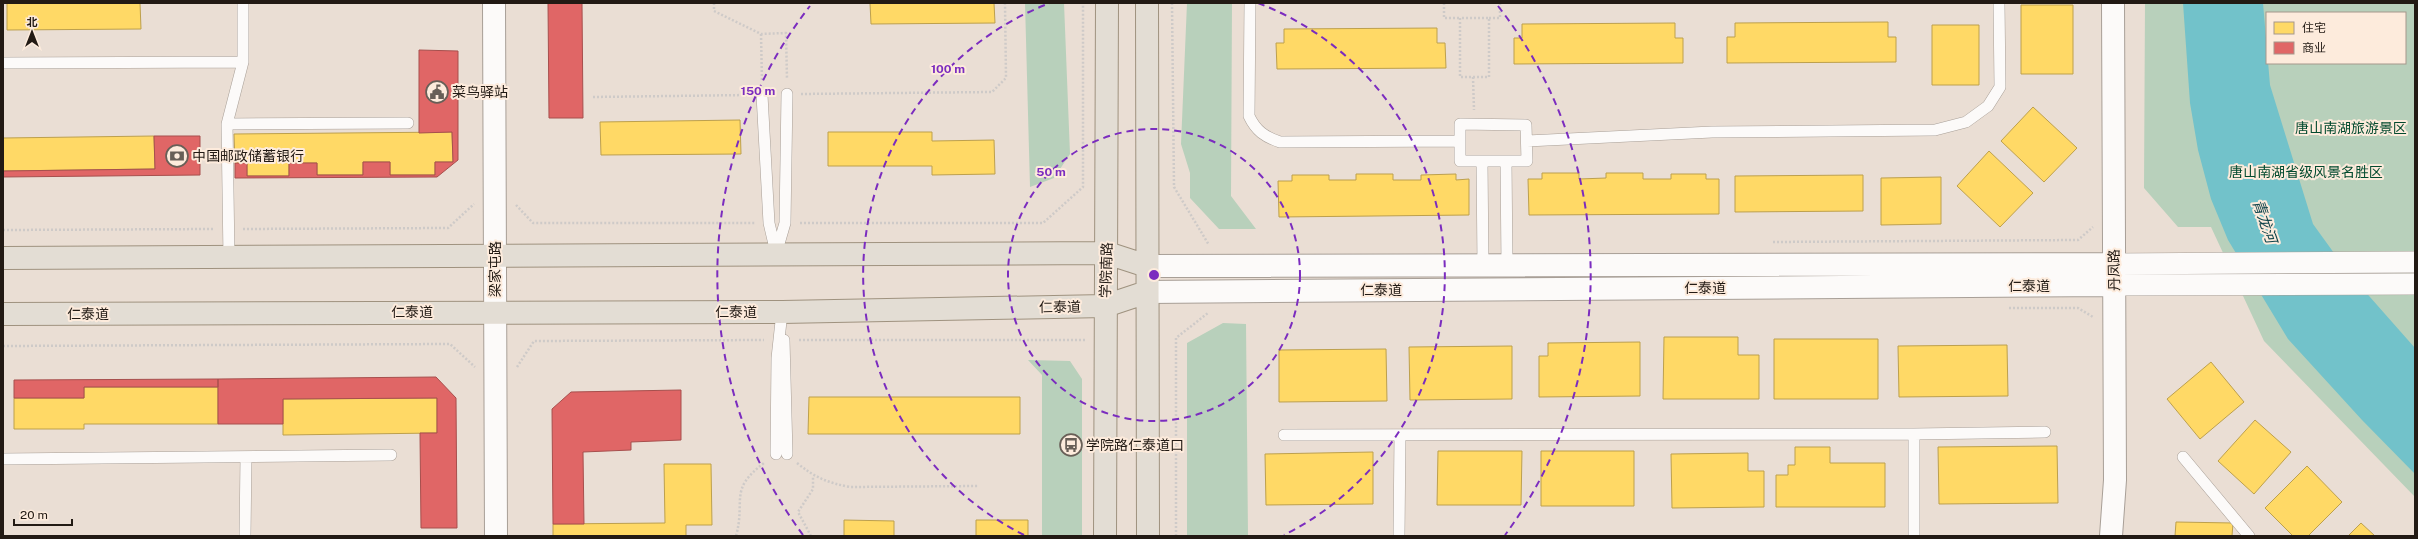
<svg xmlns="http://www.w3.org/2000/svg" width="2418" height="539" font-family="'Public Sans','Noto Sans SC',sans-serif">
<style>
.green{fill:#b8d0bb;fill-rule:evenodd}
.water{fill:#72c2ca}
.homes{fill:#ffd966;stroke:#bda04d}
.shops{fill:#e06666;stroke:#a74f4d}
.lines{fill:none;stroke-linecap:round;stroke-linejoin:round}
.service-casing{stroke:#a89f97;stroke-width:12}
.minor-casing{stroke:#a89f97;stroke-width:22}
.tertiary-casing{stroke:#a89f97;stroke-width:24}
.secondary-casing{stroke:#a89f97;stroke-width:24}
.primary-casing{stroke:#9f927f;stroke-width:24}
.path{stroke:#cecac8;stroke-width:2.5;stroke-dasharray:2 2;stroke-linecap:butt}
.service{stroke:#fcfaf9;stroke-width:11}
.minor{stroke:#fcfaf9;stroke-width:21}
.tertiary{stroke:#fcfaf9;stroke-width:22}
.secondary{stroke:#fcfaf9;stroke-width:22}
.primary{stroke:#e3ddd4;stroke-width:22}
.ring{fill:none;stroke:#7b2cbf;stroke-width:2;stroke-dasharray:7 5}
.labels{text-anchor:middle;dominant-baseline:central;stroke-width:4;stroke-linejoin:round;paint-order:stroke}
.poi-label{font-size:14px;fill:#221a14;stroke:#fdebdc;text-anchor:start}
.park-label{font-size:14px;fill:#024a2e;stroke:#fdebdc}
.street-label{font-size:14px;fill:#221a14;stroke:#fdebdc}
.water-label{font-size:15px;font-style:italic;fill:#11454c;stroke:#fdebdc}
.centre{fill:#7b2cbf;stroke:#fdebdc;stroke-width:2}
.ring-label{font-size:12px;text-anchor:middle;font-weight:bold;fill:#7b2cbf;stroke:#fdebdc;stroke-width:4;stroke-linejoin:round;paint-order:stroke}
</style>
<rect width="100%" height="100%" fill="#eaded4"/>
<path class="green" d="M1025,3H1064L1070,154L1054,178L1030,187Z
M1187,3H1232L1231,196L1256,229H1219L1190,198V173L1181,144Z
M2145,3H2415V497L2264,341L2211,227H2178L2144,188ZM2267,13H2405V63H2267Z
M1223,323L1246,324L1248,536H1187V343Z
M1028,360L1070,361L1082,379V536H1042V375Z"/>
<path class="water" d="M2183,3H2263L2270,85L2313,224L2347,271L2415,348V474L2362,420L2288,339L2228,240L2211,199L2198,150L2190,103Z"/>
<path class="homes" d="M7,3H140L141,29L7,30Z
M870,3H994L995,23L871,24Z
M2021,5H2073V74H2021Z
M1888,22V37H1896V62L1727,63V37H1735V23Z
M1675,23V38H1683V63L1514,64V38H1522V24Z
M1932,25H1979V85H1932Z
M1437,28V43H1445L1446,68L1277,69L1276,43H1284V29Z
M2033,107L2077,148L2044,182L2001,141Z
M740,120L741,154L601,155L600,122Z
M452,132L453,162H435V175H390V162H363V175H317V163H289V176H247V163H235L234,134Z
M828,132H932V141L994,140L995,174L932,175V166H828Z
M154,136L155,169L3,171V138Z
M1989,151L2033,193L2000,227L1957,186Z
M1542,173H1579V179L1606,178V173H1643V179H1671V174H1706V179H1719V214L1529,215L1528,179H1542Z
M1356,174H1393V180H1421V175L1456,174V180L1469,179V215L1279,217L1278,181H1292V175H1329V180H1356Z
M1863,175V211L1735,212V176Z
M1941,177V224L1881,225V178Z
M1664,337H1738V355H1759V399H1663Z
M1774,339H1878V399H1774Z
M1640,342V396L1539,397V356H1548V343Z
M2007,345L2008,396L1899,397L1898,346Z
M1512,346V399L1410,400L1409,347Z
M1386,349L1387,401L1279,402V350Z
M2211,362L2244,402L2200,439L2167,399Z
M84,387H218V424H84V429H14V398H84Z
M809,397H1020V434H808Z
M437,398V433L283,435V399Z
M2255,420L2291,452L2254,494L2218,461Z
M2057,446L2058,503L1939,504L1938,447Z
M1795,447H1830V463H1885V507H1776V475H1788V465H1795Z
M1438,451H1522L1521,505H1437Z
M1541,451H1634V506H1541Z
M1373,452V504L1266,505L1265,454Z
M1748,453V471H1764V507L1672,508L1671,454Z
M664,464H711L712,525H686V536H553V524L665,523Z
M2307,466L2342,502L2308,536H2293L2265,508Z
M844,520L894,521V536H844Z
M976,520H1028V536H976Z
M2176,522L2233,523L2232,536H2175Z
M2361,523L2375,536H2348Z"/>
<path class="shops" d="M548,3H582L583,118H549Z
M419,50L458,51V160L437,177L235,178V163H247V176H289V163H317V175H363V162H390V175H435V162H453L452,132L419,133Z
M154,136H200V175L3,177V171L155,169Z
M436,377L456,398L457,528H421L420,433H437V398L283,399V424H218V379Z
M218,379V387H84V398H14V380Z
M681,390V440L631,442V450L583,452L584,524H553L552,409L571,392Z"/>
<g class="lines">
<g class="service-casing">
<path id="service" d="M1250,3L1249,116C1256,131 1265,137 1280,142L1460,141
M3,63L243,62V3
M762,95L769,223L776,253
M227,124L408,123
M1527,141L1712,132L1935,130L1966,122L1988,106L2000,87L1999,3
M1482,161H1506
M776,254L785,223L787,94
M229,257L227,124L243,62
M1483,265L1482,161H1460V124L1526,125L1527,161H1506L1507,265
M784,340L787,454
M1914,434V536
M1284,435L1914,434L2045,432
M776,454L777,358L782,312
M2183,457L2249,536
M3,459L391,455
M245,536L246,457
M1399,536L1400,435"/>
</g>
<g class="minor-casing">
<path id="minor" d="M2113,264L2415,262
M2114,285L2415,284"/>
</g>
<g class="tertiary-casing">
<path id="tertiary" d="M494,3L496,536"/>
</g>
<g class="secondary-casing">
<path id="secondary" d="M1147,266L2113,264
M1147,292L2114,285
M2111,536L2115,480L2113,3"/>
</g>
<g class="primary-casing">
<path id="primary" d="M1147,3L1148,536
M3,258L1107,253L1147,266
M3,314L782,312L1105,306L1147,292
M1105,536L1107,3"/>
</g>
<path class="path" d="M714,3V11L761,34L786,33L787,79
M1172,3L1174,187L1209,245
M1444,3V18H1460
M1489,18H1500V3
M761,34L762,81
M1473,77H1489V18H1460V77H1473L1474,110
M801,94L992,92L1006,78L1005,3
M593,97L748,95
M516,205L533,223H755
M800,223H1043L1083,187V3
M243,229L448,228L474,204
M3,230L214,229
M1773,242L2078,240L2093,227
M2009,308H2078L2093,317
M799,340H1085
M3,346L450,344L475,367
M517,367L534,341L764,340
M797,463C814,477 828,483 850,487L978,486
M736,536C746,500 728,490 764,463
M811,536L798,512L813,489V476
M1176,536V338L1208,313"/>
<use href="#service" class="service"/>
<use href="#minor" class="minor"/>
<use href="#tertiary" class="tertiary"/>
<use href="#secondary" class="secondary"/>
<use href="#primary" class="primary"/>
</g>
<g class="ring">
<circle cx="1154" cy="275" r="146"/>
<path d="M1024 535A291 291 0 0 1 1050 3M1258 3A291 291 0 0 1 1284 535"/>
<path d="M803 535A437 437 0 0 1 810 6M1498 6A437 437 0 0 1 1505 535"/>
</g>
<defs>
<g id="civic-ring" transform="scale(1.15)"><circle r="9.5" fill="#fdebdc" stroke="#685f57" stroke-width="1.5"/><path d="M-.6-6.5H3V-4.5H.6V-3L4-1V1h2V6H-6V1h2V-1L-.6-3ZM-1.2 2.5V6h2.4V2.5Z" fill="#685f57"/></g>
<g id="bank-ring" transform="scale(1.15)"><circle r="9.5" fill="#fdebdc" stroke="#685f57" stroke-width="1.5"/><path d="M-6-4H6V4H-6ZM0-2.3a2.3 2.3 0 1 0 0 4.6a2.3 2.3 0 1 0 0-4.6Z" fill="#685f57"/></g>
<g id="bus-ring" transform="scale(1.15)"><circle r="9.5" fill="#fdebdc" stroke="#685f57" stroke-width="1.5"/><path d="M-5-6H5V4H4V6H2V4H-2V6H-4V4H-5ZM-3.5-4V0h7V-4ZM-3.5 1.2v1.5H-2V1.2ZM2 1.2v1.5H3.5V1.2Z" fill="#685f57"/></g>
</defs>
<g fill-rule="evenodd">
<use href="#civic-ring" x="437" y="92"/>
<use href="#bank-ring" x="177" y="156"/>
<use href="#bus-ring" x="1071" y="445"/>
</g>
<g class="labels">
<g class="poi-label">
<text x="452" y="92">菜鸟驿站</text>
<text x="192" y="156">中国邮政储蓄银行</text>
<text x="1086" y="445">学院路仁泰道口</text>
</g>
<g class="park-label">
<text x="2351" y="128">唐山南湖旅游景区</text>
<text x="2306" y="172">唐山南湖省级风景名胜区</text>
</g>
<g class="street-label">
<text transform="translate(495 269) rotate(-90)">梁家屯路</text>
<text transform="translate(1106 270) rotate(-88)">学院南路</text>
<text transform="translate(2114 270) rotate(-91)">丹凤路</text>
<text x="2029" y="286">仁泰道</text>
<text x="1705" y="288">仁泰道</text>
<text x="1381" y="290">仁泰道</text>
<text transform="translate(1060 307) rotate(-1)">仁泰道</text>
<text x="412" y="312">仁泰道</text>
<text x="736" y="312">仁泰道</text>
<text x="88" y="314">仁泰道</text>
</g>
<g class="water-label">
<text transform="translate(2265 221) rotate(71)">青龙河</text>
</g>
</g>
<circle cx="1154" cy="275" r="6" class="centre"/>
<g class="ring-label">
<text x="948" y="73">100 m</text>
<text x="758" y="95">150 m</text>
<text x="1051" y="176">50 m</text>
</g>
<rect width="2418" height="539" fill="none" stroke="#221a14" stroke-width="8"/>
<rect x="2266" y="12" width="140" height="52" fill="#fdebdc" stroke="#a5978c"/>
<rect x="2274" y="22" width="20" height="12" fill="#ffd966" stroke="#a5978c"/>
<text x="2302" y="32" font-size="12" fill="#221a14">住宅</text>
<rect x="2274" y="42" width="20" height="12" fill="#e06666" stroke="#a5978c"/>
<text x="2302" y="52" font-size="12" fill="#221a14">商业</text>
<g transform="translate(32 32)" stroke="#fdebdc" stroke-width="3" paint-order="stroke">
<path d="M0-3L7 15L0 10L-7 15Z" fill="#221a14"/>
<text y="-6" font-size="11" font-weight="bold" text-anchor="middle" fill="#221a14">北</text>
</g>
<path d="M14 519v6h58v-6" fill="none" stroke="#221a14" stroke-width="2"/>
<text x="20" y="519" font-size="12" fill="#221a14" stroke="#fdebdc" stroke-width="3" paint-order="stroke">20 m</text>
</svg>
